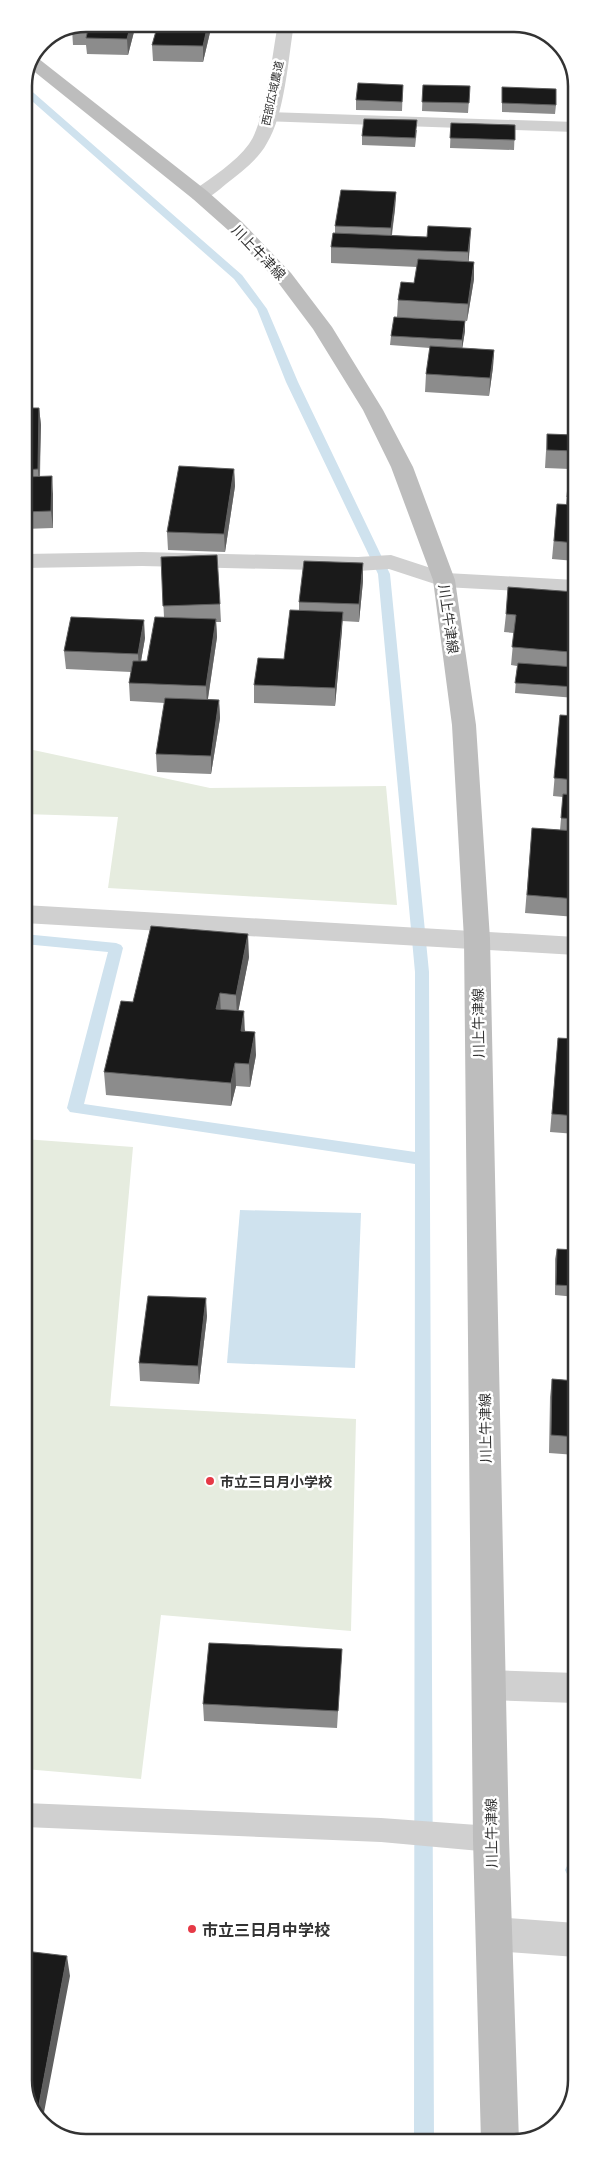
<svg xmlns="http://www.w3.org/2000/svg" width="600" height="2167" font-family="Lato,'Noto Sans JP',sans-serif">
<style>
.green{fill:#e6ecdf}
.water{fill:#cfe2ee}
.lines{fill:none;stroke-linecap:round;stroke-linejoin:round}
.stream{fill:#cfe2ee;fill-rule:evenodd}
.service{fill:#d0d0d0;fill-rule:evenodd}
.minor{fill:#d0d0d0;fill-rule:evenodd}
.tertiary{fill:#d0d0d0;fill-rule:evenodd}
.secondary{fill:#bdbdbd;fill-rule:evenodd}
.wall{fill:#8c8c8c}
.shaded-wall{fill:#5f5f5f}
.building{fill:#1a1a1a;stroke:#5f5f5f}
.poi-dot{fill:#e63946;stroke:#fff;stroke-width:2}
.labels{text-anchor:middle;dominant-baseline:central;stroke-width:5;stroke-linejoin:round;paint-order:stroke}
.far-street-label{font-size:11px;fill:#333;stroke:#fff}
.street-label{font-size:14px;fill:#333;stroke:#fff}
.poi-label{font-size:14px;font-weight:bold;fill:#333;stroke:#fff;text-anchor:start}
.near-poi-label{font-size:16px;font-weight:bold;fill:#333;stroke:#fff;text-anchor:start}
.rim{fill:none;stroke:#333;stroke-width:2.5}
</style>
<rect width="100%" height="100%" fill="#fff"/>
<path class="green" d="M24,748L210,788L386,786L397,905L108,888L118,817L24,814Z
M24,1139L133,1147L110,1406L356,1419L351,1631L161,1615L141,1779L25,1769Z"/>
<path class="water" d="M240,1210L361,1213L355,1368L227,1363Z"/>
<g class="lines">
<path class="stream" d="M24,86L27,87L242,275L267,309L298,382L390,574L429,972L434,2142H414L415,1164L70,1112L67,1108L108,952L24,944V934L116,943L121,945L123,948L84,1104L415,1152V972L378,574L286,382L257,309L234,279L24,94Z
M576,1861V1879H575L568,1876L565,1870L568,1864Z"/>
<path class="service" d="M25,1803L381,1818L491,1826L501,1830L505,1839L501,1848L491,1852L381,1842L25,1827Z"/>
<path class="minor" d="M268,112L575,122V132L262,121L259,117L262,113Z
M142,552L358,557L391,555L446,573L575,580V594L444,587L389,569L358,571L142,566L24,568V554Z
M24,905L576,937V955L24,923Z
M489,1670L576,1673V1703L489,1700L477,1695L472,1685L477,1675Z
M494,1917L576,1923V1957L494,1951L481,1946L476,1934L481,1922Z"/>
<path class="tertiary" d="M278,24H294C288,59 285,114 267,143C258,160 241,172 226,184C216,192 207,202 193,199L191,195L193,191C212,177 235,163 249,144C266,120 272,54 278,24Z"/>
<path class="secondary" d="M35,58L39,59L207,191L242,222L291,273L332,327L383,410L413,467L455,580L476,725L490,939L509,1839L519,2142H481L473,1839L464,939L452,725L433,580L391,467L363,410L313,329L277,281L228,230L193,199L31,69Z"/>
</g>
<path class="wall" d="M86,24H136L128,55L87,54L86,45H73L72,29Z
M158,24H212L203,62L153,61L152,45Z
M403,85L402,111L356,110V100Z
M423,85L470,86L468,113L422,111Z
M502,87L556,105L555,114L502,112Z
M451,123L515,125L514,150L450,148Z
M417,130L415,147L362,145V136Z
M396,192L395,209L392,235L470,245L468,262H474V279L467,321L397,317L398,300L414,283L417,267L331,263V247L335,233V226Z
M465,331L462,348L494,350L493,367L489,396L425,392L426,374L430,348L390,345L391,336Z
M574,369H575V561L552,559L557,504H566L570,469L545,468L547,434L573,435Z
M24,408H39L41,425L40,477L53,494V528L24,529Z
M234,469L235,486L225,552L168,550L167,532Z
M161,557L220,604L221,622H216L217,637L208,699L219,700L220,718L211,774L157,772L156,754L165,703L130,701L129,683L131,672L66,669L64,651L145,638L141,661H147L164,617Z
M363,581L359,622L342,621V630L335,706L254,703V685L284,659L299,610V602Z
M575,597L569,666L575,667V698L515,693L517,666L511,665L514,633L504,632L506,614Z
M560,715L575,716L576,917L525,913L532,828L560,830L563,797L553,796Z
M249,957L238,1011L245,1031L256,1055L250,1087L236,1086L231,1106L106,1095L104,1072L133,1002Z
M558,1038L576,1039V1134L550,1132Z
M557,1249L576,1250V1297L555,1295V1259Z
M207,1316L199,1384L140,1381L139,1363Z
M552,1379L576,1381V1455L549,1453L550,1397Z
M571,1595H576V1650H568V1612Z
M342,1649L337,1728L204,1721L203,1704Z"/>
<path class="shaded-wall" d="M131,24H136L128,55L127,39Z
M208,24H212L203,62V46Z
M396,192L395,209L390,245L391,228Z
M471,228L470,245L468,269V252Z
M474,262V279L467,321L468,304Z
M465,321V331L462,350V340Z
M494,350L493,367L489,396L490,378Z
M39,408L41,425L39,487L38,469Z
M234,469L235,486L225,552L224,534Z
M52,476L53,494V528L51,511Z
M363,563V581L359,622V604Z
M343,612L342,630L335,706V688Z
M216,619L217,637L207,704L206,686Z
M144,620L145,638L139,672L138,654Z
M219,700L220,718L211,774V756Z
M248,934L249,957L237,1018L236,995Z
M220,993L221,1016L216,1009Z
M244,1011L245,1034L241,1031Z
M255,1032L256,1055L250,1087L249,1064Z
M235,1063L236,1086L231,1106V1083Z
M206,1298L207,1316L199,1384L198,1366Z
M67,1956L70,1976L42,2123L37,2115Z"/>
<path class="building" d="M86,24H131L127,39L86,38L88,29H74Z
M158,24H208L203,46L152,45Z
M358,83L403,85L402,102L356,100Z
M423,85L470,86L469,103L422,102Z
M502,87L556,89V105L502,103Z
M364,119L417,120L415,138L362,136Z
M451,123L515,125V140L450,138Z
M341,190L396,192L391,228L335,226Z
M428,226L471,228L468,252L331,247L333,233L427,237Z
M418,259L474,262L468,304L398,300L401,282L414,283Z
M394,317L465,321L462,340L391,336Z
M430,346L494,350L490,378L426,374Z
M574,369H575V404H574Z
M574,406H575V451L547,450V434L574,435Z
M24,408H39L38,469L24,470Z
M570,461H575V498L567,497Z
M179,466L234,469L224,534L167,532Z
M52,476L51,511L24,512V477Z
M557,504L575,505V543L554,541Z
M217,555L220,604L163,606L161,557Z
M304,561L363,563L359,604L299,602Z
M508,587L575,592L570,652L512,647L516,615L506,614Z
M290,610L343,612L335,688L254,685L258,658L284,659Z
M71,617L144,620L138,654L64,651Z
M155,617L216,619L206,686L129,683L133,661H147Z
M518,663L575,667V687L515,683Z
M165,698L219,700L211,756L156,754Z
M560,715L575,716V780L554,778Z
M563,794L575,795V819L561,818Z
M532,828L575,831L576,899L527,895Z
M151,926L248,934L236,995L220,993L216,1009L244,1011L241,1031L255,1032L249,1064L235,1063L231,1083L104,1072L121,1001L133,1002Z
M558,1038L576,1039V1116L552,1114Z
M557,1249L576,1250V1286L556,1285Z
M148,1296L206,1298L198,1366L139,1363Z
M552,1379L576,1381V1437L551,1435Z
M571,1595H576V1633L570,1632Z
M209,1643L342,1649L338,1711L203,1704Z
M25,1951L67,1956L37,2115L25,2093Z"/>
<g class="poi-dot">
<circle cx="210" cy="1481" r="5"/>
<circle cx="192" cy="1929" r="5"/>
</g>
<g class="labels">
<g class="far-street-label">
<text transform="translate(272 93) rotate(-78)">西部広域農道</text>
</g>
<g class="street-label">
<text transform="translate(259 252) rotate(46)">川上牛津線</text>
<text transform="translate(449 619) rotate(82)">川上牛津線</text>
<text transform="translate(478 1023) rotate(-91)">川上牛津線</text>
<text transform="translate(485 1428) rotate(-91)">川上牛津線</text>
<text transform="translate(491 1833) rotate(-91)">川上牛津線</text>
</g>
<g class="poi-label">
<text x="220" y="1481">市立三日月小学校</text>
</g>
<g class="near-poi-label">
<text x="202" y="1929">市立三日月中学校</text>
</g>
</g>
<path d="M0 0H600V2167H0ZM86 32H514A54 54 0 0 1 568 86V2080A54 54 0 0 1 514 2134H86A54 54 0 0 1 32 2080V86A54 54 0 0 1 86 32Z" fill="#fff" fill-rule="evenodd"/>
<path class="rim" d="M86 32H514A54 54 0 0 1 568 86V2080A54 54 0 0 1 514 2134H86A54 54 0 0 1 32 2080V86A54 54 0 0 1 86 32Z"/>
</svg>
